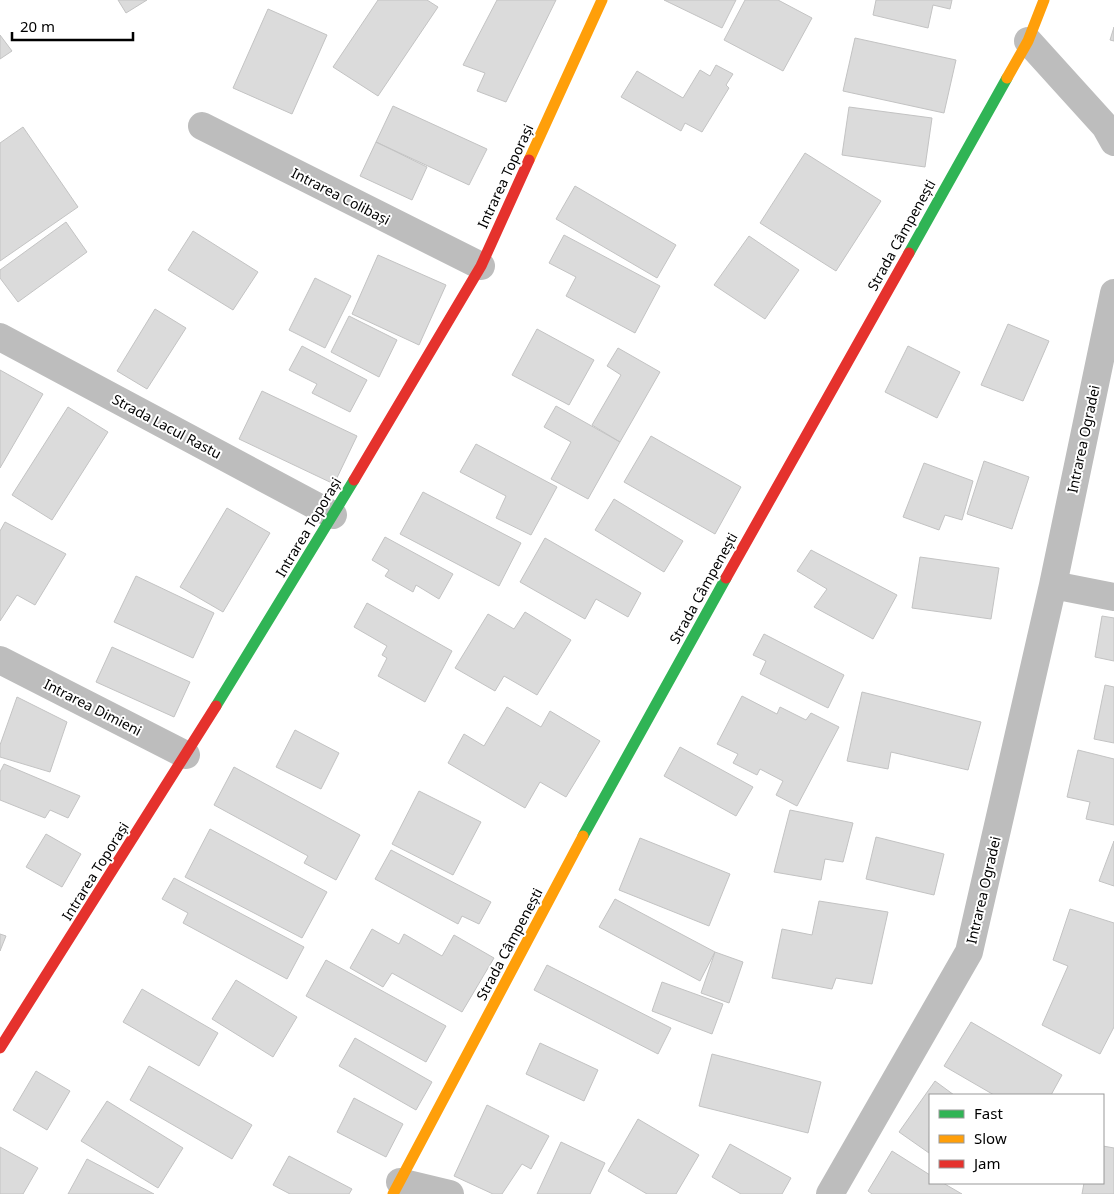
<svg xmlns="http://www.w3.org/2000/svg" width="1114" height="1194" font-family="'Noto Sans',sans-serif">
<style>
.building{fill:#dbdbdb;stroke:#c3c3c3}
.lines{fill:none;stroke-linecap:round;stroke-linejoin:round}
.street{stroke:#bdbdbd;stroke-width:28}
.fast{stroke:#30b455;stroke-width:11}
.slow{stroke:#ff9f0a;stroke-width:11}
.jam{stroke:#e5322d;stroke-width:11}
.labels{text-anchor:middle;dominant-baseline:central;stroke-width:4;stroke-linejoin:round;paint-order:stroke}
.street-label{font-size:14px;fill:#000;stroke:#fff}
</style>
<rect width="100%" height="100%" fill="#fff"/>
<path class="building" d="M118,0H147L126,13Z
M378,0H427L438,7L378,96L333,67Z
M497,0H556L506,102L477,91L485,73L463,65Z
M664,0H736L722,28Z
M745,0H778L812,18L783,71L724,40Z
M876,0H952L950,9L933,5L928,28L873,15Z
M268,9L327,35L292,114L233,88Z
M1114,27V41L1110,40Z
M0,35L12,51L0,59Z
M855,38L956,60L944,113L843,91Z
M716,65L733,74L726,85L729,88L702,132L685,123L681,131L621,97L637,71L683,98L700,70L710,76Z
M393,106L487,149L469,185L376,142Z
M849,107L932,118L925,167L842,155Z
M23,127L78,207L0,261V143Z
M376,142L427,167L412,200L360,176Z
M805,153L881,201L836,271L760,223Z
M575,186L676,245L657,278L556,219Z
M66,222L87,252L18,302L0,278V270Z
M193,231L258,272L233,310L168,270Z
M564,235L660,286L635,333L566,296L576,277L549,263Z
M749,236L799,270L765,319L714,285Z
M378,255L446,285L419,345L352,314Z
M315,278L351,296L325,348L289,330Z
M155,309L186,328L147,389L117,371Z
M349,316L397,340L379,377L331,352Z
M1008,324L1049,341L1023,401L981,385Z
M537,329L594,360L569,405L512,375Z
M302,346L367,380L350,412L312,393L317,384L289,370Z
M908,346L960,372L937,418L885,392Z
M618,348L660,372L620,442L592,425L621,375L607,366Z
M0,370L43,394L0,468Z
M262,391L357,436L334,484L239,439Z
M556,406L620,442L588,499L551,479L571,442L544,427Z
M68,407L108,432L52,520L12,495Z
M651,436L741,487L715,534L624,482Z
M476,444L557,487L531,535L496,518L506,496L460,472Z
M984,461L1029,477L1012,529L967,514Z
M924,463L973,481L962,520L945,515L939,530L903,517Z
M423,492L521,543L499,586L400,534Z
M614,499L683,541L664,572L595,530Z
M227,508L270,533L223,612L180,587Z
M5,522L66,554L35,605L17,595L0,621V531Z
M385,537L453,574L439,599L416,585L413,592L385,576L389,570L372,560Z
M545,538L641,593L628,617L596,599L585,619L520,582Z
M811,550L897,595L873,639L814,607L827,589L797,571Z
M920,557L999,568L991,619L912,608Z
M136,576L214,613L193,658L114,622Z
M367,603L452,651L425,702L378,676L387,658L382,655L387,646L354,627Z
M525,612L571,640L537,695L504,676L495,691L455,668L488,614L514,629Z
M1102,616L1114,618V661L1095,657Z
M764,634L844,675L828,708L760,674L766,661L753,655Z
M112,647L190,682L174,717L96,682Z
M1105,685L1114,687V743L1094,739Z
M862,692L981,722L968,770L891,752L888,769L847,761Z
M742,696L777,714L780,707L806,720L811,713L839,727L797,806L776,795L783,781L760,769L757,775L733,763L738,754L717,744Z
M17,697L67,722L50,772L0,757V745Z
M507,707L541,727L550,711L600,741L566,797L540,782L525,808L448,763L464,734L484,746Z
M295,730L339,753L321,789L276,767Z
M680,747L753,787L736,816L664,776Z
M1078,750L1114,759V825L1086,819L1090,802L1067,797Z
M4,764L80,796L68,818L50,810L45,818L0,800V772Z
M234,767L360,835L336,880L304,863L308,856L214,805Z
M419,791L481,822L453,875L392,844Z
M790,810L853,823L843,862L825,859L821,880L774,872Z
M210,829L327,892L302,938L185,877Z
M46,834L81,854L62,887L26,867Z
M876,837L944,854L934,895L866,879Z
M640,838L730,874L709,926L619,890Z
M1114,841V886L1099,881Z
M391,850L491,902L479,924L462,916L458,924L375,879Z
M174,878L304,947L287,979L183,923L188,913L162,899Z
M615,899L715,952L700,981L599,927Z
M819,901L888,912L872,984L836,978L832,989L772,978L782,929L812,935Z
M1070,909L1114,923V1027L1100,1054L1042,1025L1068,966L1053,960Z
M372,929L399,944L404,934L442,956L454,935L494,958L462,1012L392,973L383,987L350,968Z
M0,934L6,936L0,951Z
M715,952L743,962L729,1003L701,993Z
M326,960L446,1026L426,1062L306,996Z
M547,965L671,1028L658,1054L534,990Z
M236,980L297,1017L273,1057L212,1019Z
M662,982L723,1004L712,1034L652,1011Z
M142,989L218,1033L199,1066L123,1022Z
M971,1022L1062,1075L1051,1095H994L944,1066Z
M355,1038L432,1082L416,1110L339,1066Z
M540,1043L598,1070L584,1101L526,1074Z
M712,1054L821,1082L808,1133L699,1106Z
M149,1066L252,1125L232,1159L130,1100Z
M36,1071L70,1091L47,1130L13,1110Z
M935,1081L954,1095H930L929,1153L899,1132Z
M354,1098L403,1124L386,1157L337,1132Z
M107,1101L183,1148L158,1188L81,1141Z
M487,1105L549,1136L531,1169L522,1164L502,1194H493L454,1176Z
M638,1119L699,1155L676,1194H647L608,1171Z
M561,1142L605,1163L590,1194H537Z
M730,1144L791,1178L782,1194H741L712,1177Z
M1103,1146L1114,1148V1194H1082L1084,1183H1103Z
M0,1147L38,1168L23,1194H0Z
M892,1151L930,1175V1183H943L962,1194H872L868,1191Z
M289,1156L352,1189L349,1194H290L273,1185Z
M87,1159L154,1194H68Z"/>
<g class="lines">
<path class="street" d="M1028,41L1105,126L1114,142
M202,126L481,266
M0,337L333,515
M1053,585L1114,597
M0,660L186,755
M400,1182L450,1194
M830,1194L969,952L1053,585L1114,293"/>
<path class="fast" d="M909,253L1007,78
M216,706L354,480
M583,836L726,578"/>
<path class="slow" d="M1007,78L1028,41L1044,0
M529,160L602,0
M393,1194L583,836"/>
<path class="jam" d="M354,480L481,266L529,160
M726,578L909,253
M0,1048L216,706"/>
</g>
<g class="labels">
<g class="street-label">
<text transform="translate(505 176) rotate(-65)">Intrarea Toporași</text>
<text transform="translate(341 196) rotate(27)">Intrarea Colibași</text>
<text transform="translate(901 235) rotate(-61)">Strada Câmpenești</text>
<text transform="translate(167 426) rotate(28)">Strada Lacul Rastu</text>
<text transform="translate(1083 439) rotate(-78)">Intrarea Ogradei</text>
<text transform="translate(308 527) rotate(-59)">Intrarea Toporași</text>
<text transform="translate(703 588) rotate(-61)">Strada Câmpenești</text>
<text transform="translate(93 707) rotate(27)">Intrarea Dimieni</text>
<text transform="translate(95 871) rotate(-58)">Intrarea Toporași</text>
<text transform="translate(983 890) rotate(-77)">Intrarea Ogradei</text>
<text transform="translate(509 944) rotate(-62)">Strada Câmpenești</text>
</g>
</g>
<rect x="929" y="1094" width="175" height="90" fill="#ffffff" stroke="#999999"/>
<rect x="939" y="1110" width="25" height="8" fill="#30b455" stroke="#999999"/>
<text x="974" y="1119" font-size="15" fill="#000000">Fast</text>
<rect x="939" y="1135" width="25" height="8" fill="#ff9f0a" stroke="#999999"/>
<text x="974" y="1144" font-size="15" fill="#000000">Slow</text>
<rect x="939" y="1160" width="25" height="8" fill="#e5322d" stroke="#999999"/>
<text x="974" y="1169" font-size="15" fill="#000000">Jam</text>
<path d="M12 32v8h121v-8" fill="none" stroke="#000000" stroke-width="2.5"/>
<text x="20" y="32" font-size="15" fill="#000000" stroke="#ffffff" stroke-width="4" paint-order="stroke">20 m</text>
</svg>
